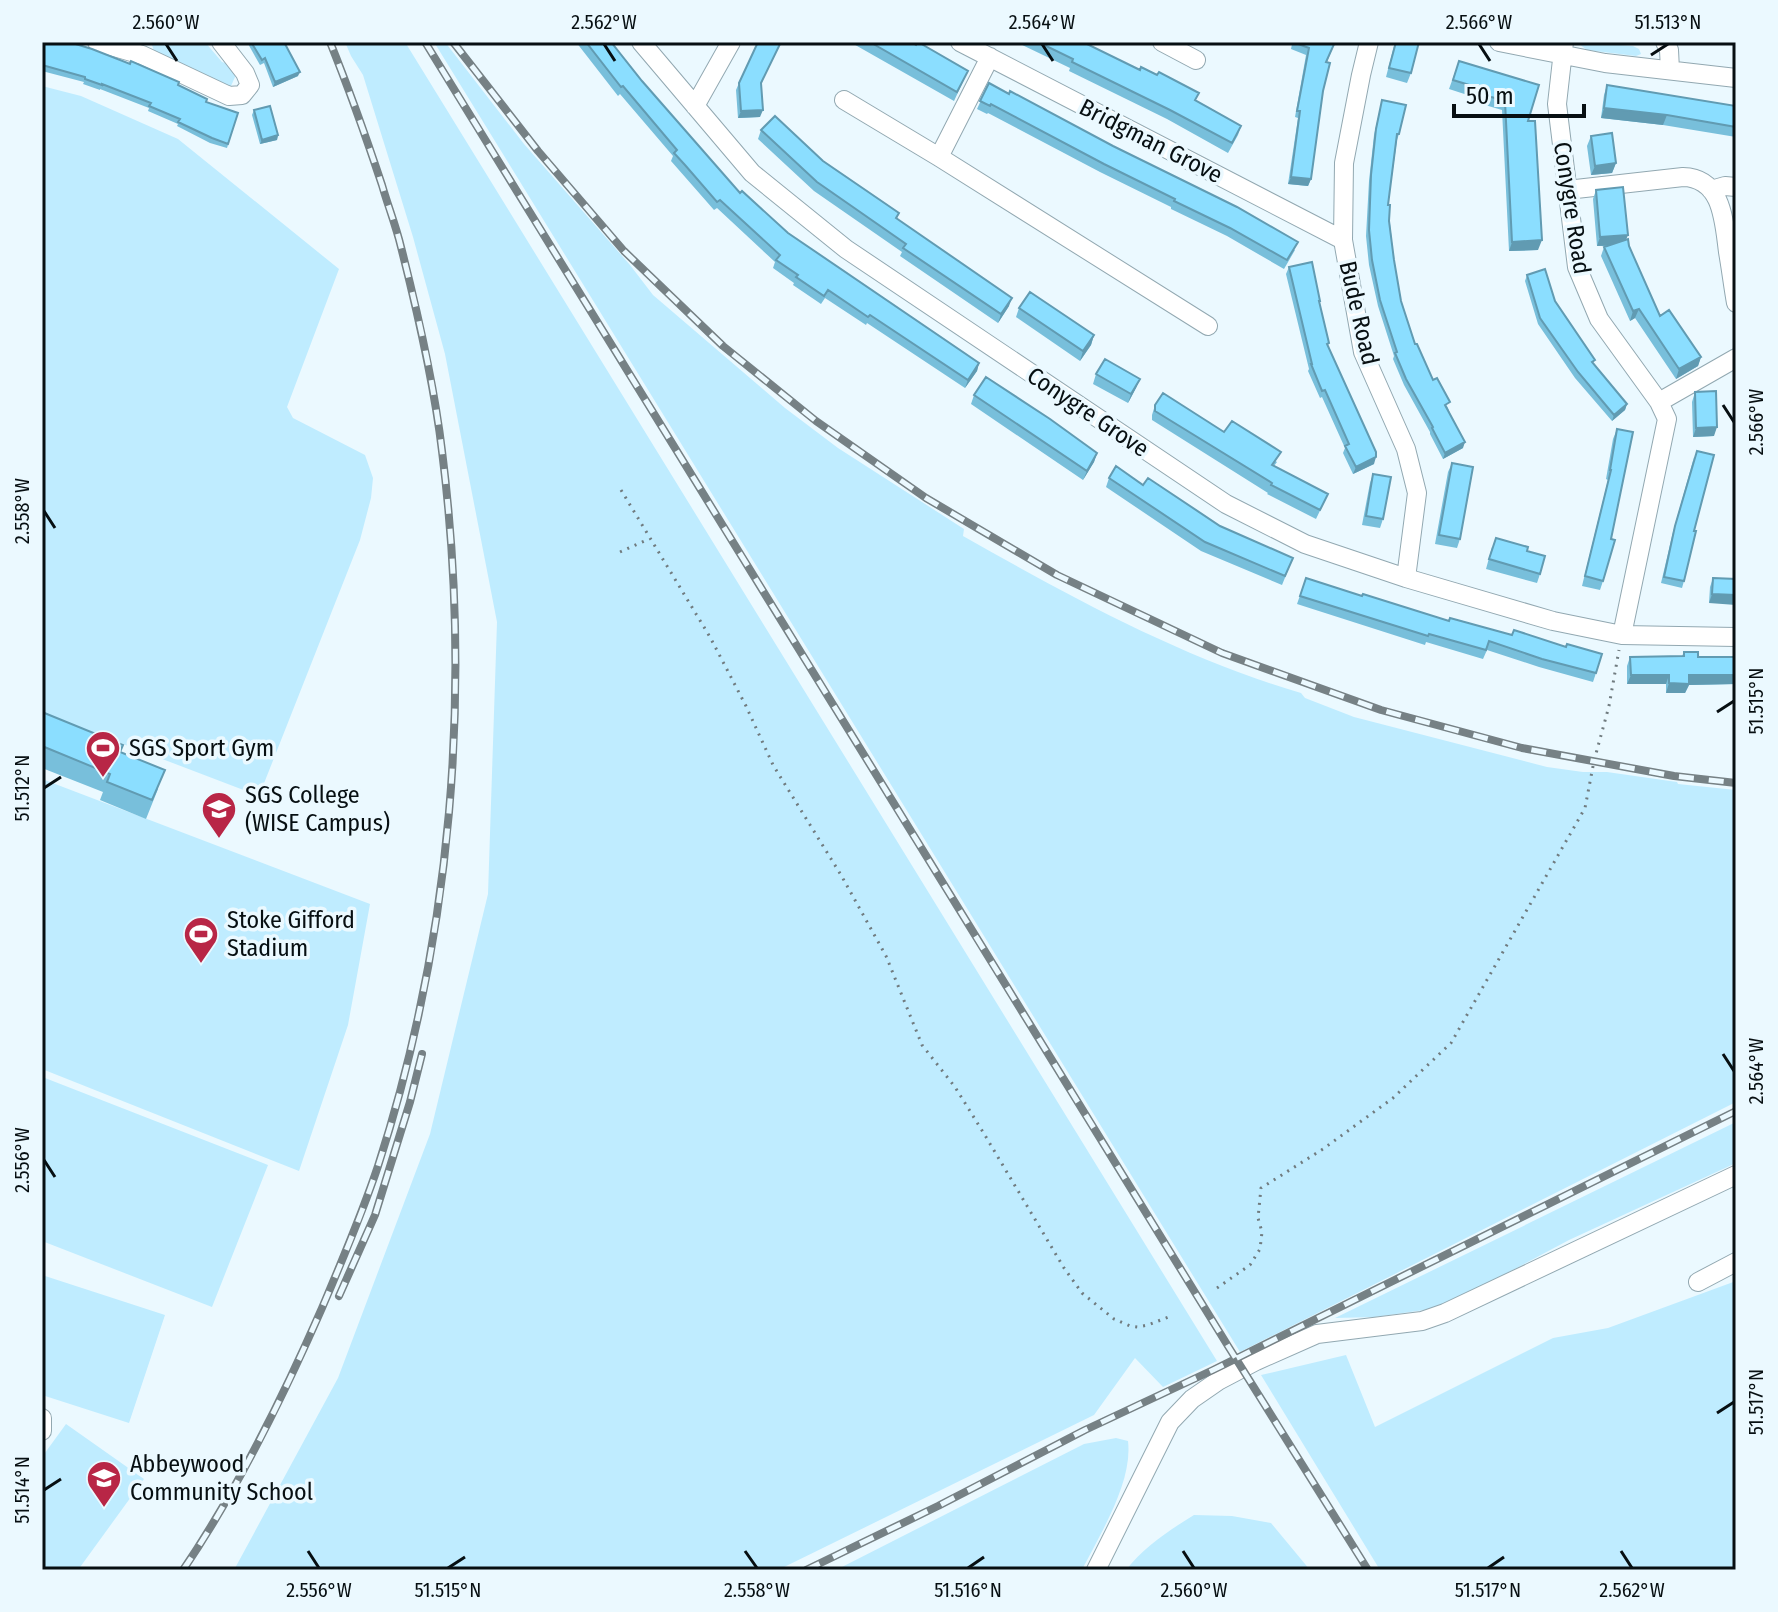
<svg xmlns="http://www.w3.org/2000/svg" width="1778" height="1612" font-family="'Fira Sans Condensed',sans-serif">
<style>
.green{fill:#bfecff}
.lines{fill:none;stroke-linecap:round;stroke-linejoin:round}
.minor-casing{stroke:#92a8b1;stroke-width:20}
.path{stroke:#707b7f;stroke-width:3;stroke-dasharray:2 6;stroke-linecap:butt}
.minor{stroke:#fff;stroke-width:18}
.rail-casing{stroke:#768185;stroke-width:8}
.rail{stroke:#ebf9ff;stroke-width:5;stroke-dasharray:15;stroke-linecap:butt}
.wall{fill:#78bfdb}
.shaded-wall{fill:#619bb2}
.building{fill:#8bdeff;stroke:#619bb2;stroke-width:2}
.ticks{fill:none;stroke:#070f12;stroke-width:3}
.labels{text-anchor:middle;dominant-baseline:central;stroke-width:7;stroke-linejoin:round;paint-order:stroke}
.street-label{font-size:24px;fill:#070f12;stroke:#ebf9ff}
.poi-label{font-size:24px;fill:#070f12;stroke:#ebf9ff;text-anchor:start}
.neatline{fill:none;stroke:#070f12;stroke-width:3}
.ticks-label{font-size:20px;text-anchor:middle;fill:#070f12}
</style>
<rect width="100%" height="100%" fill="#ebf9ff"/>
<path class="green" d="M151,42H205L222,62L234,66L235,77L231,86L222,89L154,51Z
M345,42H405L1217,1361L1163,1387L1135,1358L1094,1415L778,1570H234L338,1378L430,1134L488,894L497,622L445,354L413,237L363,75L351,56Z
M434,42H445L524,144L630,265L653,295L785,408L838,448L964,529L963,536C1071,597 1182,658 1301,693L1305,698L1354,717L1547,767L1583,772H1607L1677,782L1678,784L1736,790V1102L1240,1352Z
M1583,42L1633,46L1639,49L1641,54L1636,56L1587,50L1579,44Z
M42,86L81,96L178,139L339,269L287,407L293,418L365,455L373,478L371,498L360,540L259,796L42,713Z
M42,779L370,904L348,1025L299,1171L42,1069Z
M45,1078L268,1165L212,1307L42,1241V1087Z
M1736,1122V1163L1569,1240L1496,1279L1431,1309L1375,1317L1335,1318Z
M42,1275L165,1315L129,1423L42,1395Z
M1736,1281V1570H1380L1261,1375L1346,1355L1375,1427L1553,1338L1608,1328Z
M66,1424L144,1479L78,1570H42V1457Z
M1116,1438L1128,1441C1133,1482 1100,1534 1082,1570H836L1084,1444Z
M1194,1515L1232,1516L1271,1523L1310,1570H1126C1144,1547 1168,1531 1194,1515Z"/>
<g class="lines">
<g class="minor-casing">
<path id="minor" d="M97,42L142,55L229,96L242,95L250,85L245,73L221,42
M641,42L752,173L846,249L1226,504L1305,544L1406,578L1553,621L1622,635L1736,637
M960,42L1343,240
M1162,42L1196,60
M1369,42L1361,75L1344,163L1343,240L1363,352L1406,449L1417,493L1406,578
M1499,42L1605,63L1736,78
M1564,42L1557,104L1577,267L1599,319L1659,402L1667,419L1622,635
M1665,42L1669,50L1670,70
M844,100L939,157L1208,326
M695,106L731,42
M939,157L990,57
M1567,190L1683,177C1723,178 1724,222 1728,252C1731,269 1733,286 1736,303
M1711,190L1725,186L1736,187
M1659,402L1736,358
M1698,1282L1736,1262
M42,1418V1431
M1096,1570L1170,1422L1192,1399L1218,1381L1256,1361L1317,1334L1422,1321L1445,1313L1736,1175"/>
</g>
<path class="path" d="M621,490L710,637L746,706L773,765L841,875L886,956L922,1045L955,1087L983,1132L1064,1268L1082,1293L1114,1319L1130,1326L1138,1327L1148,1325L1171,1316
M620,552L649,539
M1217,1288L1250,1265L1260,1249L1262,1232L1258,1218L1261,1188L1323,1149L1393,1098L1451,1043L1585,808L1594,761L1609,706L1619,650"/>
<use href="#minor" class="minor"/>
<g class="rail-casing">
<path id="rail" d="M425,42L1228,1346L1368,1570
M453,42L538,151L624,251L723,346L816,421L926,498L1057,575L1222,653L1381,710L1522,748L1674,776L1736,783
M339,1296L375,1215L410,1102L422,1054
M183,1570C238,1489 283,1397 322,1308C342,1261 362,1214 378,1166C452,937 472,690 442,451C434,383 418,314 401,247C396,226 388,206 382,185C366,137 349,89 330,42
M806,1570L938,1506L1085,1430L1213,1370L1736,1111"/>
</g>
<use href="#rail" class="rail"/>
</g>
<path class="wall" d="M42,42L146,68L178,85L206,102L238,113L227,148L210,143L177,126L178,124L148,111L149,108L100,89V90L83,84L84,82L42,71Z
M247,42H284L298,76L273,87L264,63L260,65Z
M576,42H611L642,81L740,193L788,233L979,363L977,371L965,388L867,323L866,325L825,298L821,304L793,285L794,283L773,268L775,262L717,208L714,210L671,161L673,156L620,94L618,96Z
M850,42H911L968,71L954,101Z
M1016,42H1083L1196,101L1241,126L1238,135L1228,153L1167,119L1069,71L1070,68Z
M1287,42H1335L1327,62L1311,179L1308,186L1288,184L1298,118L1295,117L1306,55L1291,49L1292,44Z
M1395,42L1411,73L1407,83L1386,77Z
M1459,61L1539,85L1528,121L1538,250L1509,251L1502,110L1485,105L1486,101L1449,89Z
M739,83L761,84L760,117L738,118L736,90Z
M989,83L1295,250L1284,269L1227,236L1171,209V207L1100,172L988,113L987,114L977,109Z
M1607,85L1736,106V137L1663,125L1601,118L1604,95Z
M1382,100L1399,134L1397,140L1388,205L1394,260L1401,301L1415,344L1448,408L1463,448L1443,459L1430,434V432L1404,385L1393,359L1394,356L1378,306L1369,265L1366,236L1369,181L1374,135Z
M254,110L278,135L277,140L260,144L252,115Z
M761,130L823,161L899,213L897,219L1009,306L998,323L900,256L902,252L814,191L758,139Z
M1591,136L1616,163L1612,173L1591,175L1587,146Z
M1596,190L1626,239L1660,316L1701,357L1698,366L1676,379L1635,318L1630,321L1601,256L1604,247L1607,246H1597L1593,199Z
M1289,267L1319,304L1328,346L1374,464L1353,474L1343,453L1345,448L1322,397L1320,398L1308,371L1309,369L1286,274Z
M1527,275L1555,301L1594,364L1627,404L1625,410L1612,421L1575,378L1538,324L1525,281Z
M1019,308L1094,335L1091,345L1080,361L1016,317Z
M1096,374L1140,379L1136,388L1128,403L1093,384Z
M1695,392L1714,436L1693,437L1692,402Z
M974,395L1097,453L1094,462L1083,480L971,404Z
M1155,405L1224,432L1277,462L1274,466L1328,494L1316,519L1267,494L1268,493L1152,420V415Z
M1617,429L1603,581L1600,590L1582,586L1608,480L1606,479L1613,439Z
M1694,457L1684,581L1682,588L1661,583L1673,532Z
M1452,463L1460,539L1457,548L1435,544L1448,472Z
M1373,474L1383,519L1380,528L1362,525L1370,483Z
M1109,478L1143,485L1220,526L1293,558L1282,585L1201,551L1106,487Z
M1492,547L1527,551L1540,574L1537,583L1486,569Z
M1306,578L1596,673L1593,682L1539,667L1487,650L1483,659L1426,642L1425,645L1297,604Z
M1713,578L1736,579L1709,603L1710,587Z
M1684,652L1698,657H1736V684L1689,685L1685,693H1666V684H1627V666L1630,657L1682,656Z
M42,712L120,752L158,789L146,819L100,800L103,792L42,768Z"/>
<path class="shaded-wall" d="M300,72L298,76L273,87L275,82Z
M1604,108L1667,115L1663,125L1601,118Z
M763,110L760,117L738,118L741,111Z
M278,135L277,140L260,144L262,140Z
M1616,163L1612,173L1591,175L1595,166Z
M1291,177L1311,179L1308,186L1288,184Z
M1628,235L1624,245L1597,246L1600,237Z
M1542,240L1538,250L1509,251L1512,242Z
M1012,298L1009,306L998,323L1001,314Z
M1639,309L1635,318L1630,321L1633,311Z
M1094,335L1091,345L1080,361L1083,351Z
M1701,357L1698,366L1676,379L1679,369Z
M979,363L977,371L965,388L968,380Z
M1140,379L1136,388L1128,403L1131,394Z
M1627,404L1625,410L1612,421L1614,415Z
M1717,427L1714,436L1693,437L1696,428Z
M1465,442L1463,448L1443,459L1445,453Z
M1097,453L1094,462L1083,480L1087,471Z
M1376,457L1374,464L1353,474L1356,467Z
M1712,594L1736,595V605L1709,603Z
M1631,675H1669L1666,684H1627Z
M1689,675H1736V684L1689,685L1685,693H1666L1669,683Z"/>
<path class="building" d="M42,42H69L92,49L130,64L131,61L179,82L178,85L207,99L206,102L238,113L228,144L212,138L178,122L180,119L149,106L151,103L102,84V85L85,79V77L42,65Z
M251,42H284L300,72L275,82L265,58L262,60Z
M586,42H611L642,81L740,193L742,191L788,233L979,363L968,380L870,315L868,317L828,290L824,296L796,277L798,275L776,260L780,255L720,200L717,202L685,165L674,153L677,150L623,86L621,87Z
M758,42H781L761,83L763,110L741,111L739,83Z
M870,42H911L916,45L918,42L968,71L957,92Z
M1038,42H1083L1140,70L1141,67L1157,75L1159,72L1199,93L1195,100L1241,126L1232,143L1170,110L1072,62L1073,59Z
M1293,42H1335L1326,62L1330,63L1323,91L1311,179L1291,177L1300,111H1297L1309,48Z
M1396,42H1419L1411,73L1389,68Z
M1459,61L1539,85L1528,121H1535L1542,240L1512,242L1505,101L1488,96L1489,91L1453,80Z
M989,83L1009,94L1010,91L1113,146L1237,207L1298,242L1287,260L1230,228L1174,201L1175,199L1104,164L991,104L990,106L980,101Z
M1607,85L1736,106V127L1667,115L1604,108Z
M1382,100L1406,105L1399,134H1397L1388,205H1390L1389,221L1394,260L1401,301L1415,344H1417L1433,380L1437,378L1450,402L1445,405L1465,442L1445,453L1432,428L1433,427L1406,379L1395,353L1397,352L1380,300L1372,260L1369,230L1371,175L1376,129Z
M270,106L278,135L262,140L254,110Z
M775,116L823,161L899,213L896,218L1012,298L1001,314L903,248L906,244L817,182L761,130Z
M1612,133L1616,163L1595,166L1591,136Z
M1623,187L1628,235L1600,237L1596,190Z
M1628,239L1629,246L1660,316L1669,310L1701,357L1679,369L1639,309L1633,311L1604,247Z
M1312,262L1320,301H1319L1329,343L1327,344L1376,452V457L1356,467L1345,446L1349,444L1325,390L1322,391L1311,364H1312L1289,267Z
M1545,269L1555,301L1595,360L1592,362L1627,404L1614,415L1578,372L1540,318L1527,275Z
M1030,292L1094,335L1083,351L1019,308Z
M1105,359L1140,379L1131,394L1096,374Z
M986,377L1050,419L1097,453L1087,471L974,395Z
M1716,391L1717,427L1696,428L1695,392Z
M1163,393L1224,432L1232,421L1281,452L1272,465L1328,494L1320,510L1271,485L1272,483L1155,411V405Z
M1617,429L1633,432L1611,539L1615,540L1603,581L1585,576L1611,470H1610Z
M1697,451L1714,455L1694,531H1696L1684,581L1664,577L1675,526Z
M1452,463L1473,467L1460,539L1439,535Z
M1116,466L1143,485L1148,478L1220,526L1293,558L1285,576L1205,542L1109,478Z
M1373,474L1391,477L1383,519L1366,516Z
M1496,538L1528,547L1527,551L1545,556L1540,574L1489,559Z
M1306,578L1362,596L1363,594L1449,621L1450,618L1512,635L1514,630L1566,647L1567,644L1602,654L1596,673L1542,659L1489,641L1486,650L1429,634L1428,636L1300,596Z
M1713,578L1736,579V595L1712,594Z
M1684,652H1698V657H1736V675H1689V684L1669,683V675H1631L1630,657L1684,656Z
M42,712L123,745L120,752L165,770L152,800L107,782L110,774L42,746Z"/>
<path class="ticks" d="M166,44L177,61M604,44L615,61M1042,44L1053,61M1479,44L1490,61M1651,55L1668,44M1723,405L1734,422M44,511L55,528M1717,712L1734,701M44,788L61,777M1723,1054L1734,1071M44,1160L55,1177M1717,1413L1734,1402M44,1490L61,1479M308,1551L319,1568M745,1551L757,1568M1183,1551L1194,1568M1621,1551L1632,1568M448,1568L465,1557M968,1568L984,1557M1488,1568L1504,1557"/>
<defs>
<g id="stadium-pin" transform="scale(1.8)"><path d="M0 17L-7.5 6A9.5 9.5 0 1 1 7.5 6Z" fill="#b82646" stroke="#ebf9ff"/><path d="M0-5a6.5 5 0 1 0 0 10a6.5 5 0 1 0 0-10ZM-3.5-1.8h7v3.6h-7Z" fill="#fff"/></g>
<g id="university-pin" transform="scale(1.8)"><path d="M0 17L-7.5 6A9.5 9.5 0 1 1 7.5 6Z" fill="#b82646" stroke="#ebf9ff"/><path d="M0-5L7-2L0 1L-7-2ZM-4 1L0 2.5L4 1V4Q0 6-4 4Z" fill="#fff"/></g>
<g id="school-pin" transform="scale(1.8)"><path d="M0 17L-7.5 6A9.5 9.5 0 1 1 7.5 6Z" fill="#b82646" stroke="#ebf9ff"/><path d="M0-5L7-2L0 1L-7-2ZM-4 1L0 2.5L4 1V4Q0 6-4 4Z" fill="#fff"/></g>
</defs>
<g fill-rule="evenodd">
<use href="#stadium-pin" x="103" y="748"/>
<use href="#university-pin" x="219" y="809"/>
<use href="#stadium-pin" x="201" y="934"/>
<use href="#school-pin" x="104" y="1478"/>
</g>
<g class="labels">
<g class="street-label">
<text transform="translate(1151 141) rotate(27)">Bridgman Grove</text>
<text transform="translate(1572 208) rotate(81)">Conygre Road</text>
<text transform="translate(1359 313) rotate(77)">Bude Road</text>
<text transform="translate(1088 412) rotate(34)">Conygre Grove</text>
</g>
<g class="poi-label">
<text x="129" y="748">SGS Sport Gym</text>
<text x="245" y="795">SGS College<tspan x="245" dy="28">(WISE Campus)</tspan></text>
<text x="227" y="920">Stoke Gifford<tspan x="227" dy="28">Stadium</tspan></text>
<text x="130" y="1464">Abbeywood<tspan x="130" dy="28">Community School</tspan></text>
</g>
</g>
<rect width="1778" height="1612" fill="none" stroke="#ebf9ff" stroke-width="88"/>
<path d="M1454 104v12h130v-12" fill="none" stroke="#070f12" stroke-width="4"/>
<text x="1466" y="104" font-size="24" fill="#070f12" stroke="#ebf9ff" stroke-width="6" paint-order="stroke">50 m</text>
<rect x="44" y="44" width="1690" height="1524" class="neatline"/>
<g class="ticks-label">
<text x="166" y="29">2.560°W</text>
<text x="604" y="29">2.562°W</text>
<text x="1042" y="29">2.564°W</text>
<text x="1479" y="29">2.566°W</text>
<text x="1668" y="29">51.513°N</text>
<text transform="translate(1756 422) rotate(-90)" y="7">2.566°W</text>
<text transform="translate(22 511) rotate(-90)" y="7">2.558°W</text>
<text transform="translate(1756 701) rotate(-90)" y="7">51.515°N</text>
<text transform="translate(22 788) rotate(-90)" y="7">51.512°N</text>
<text transform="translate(1756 1071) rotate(-90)" y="7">2.564°W</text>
<text transform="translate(22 1160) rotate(-90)" y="7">2.556°W</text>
<text transform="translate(1756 1402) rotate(-90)" y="7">51.517°N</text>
<text transform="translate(22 1490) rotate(-90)" y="7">51.514°N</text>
<text x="319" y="1597">2.556°W</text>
<text x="448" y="1597">51.515°N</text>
<text x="757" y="1597">2.558°W</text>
<text x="968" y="1597">51.516°N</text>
<text x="1194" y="1597">2.560°W</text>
<text x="1488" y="1597">51.517°N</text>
<text x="1632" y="1597">2.562°W</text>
</g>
</svg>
